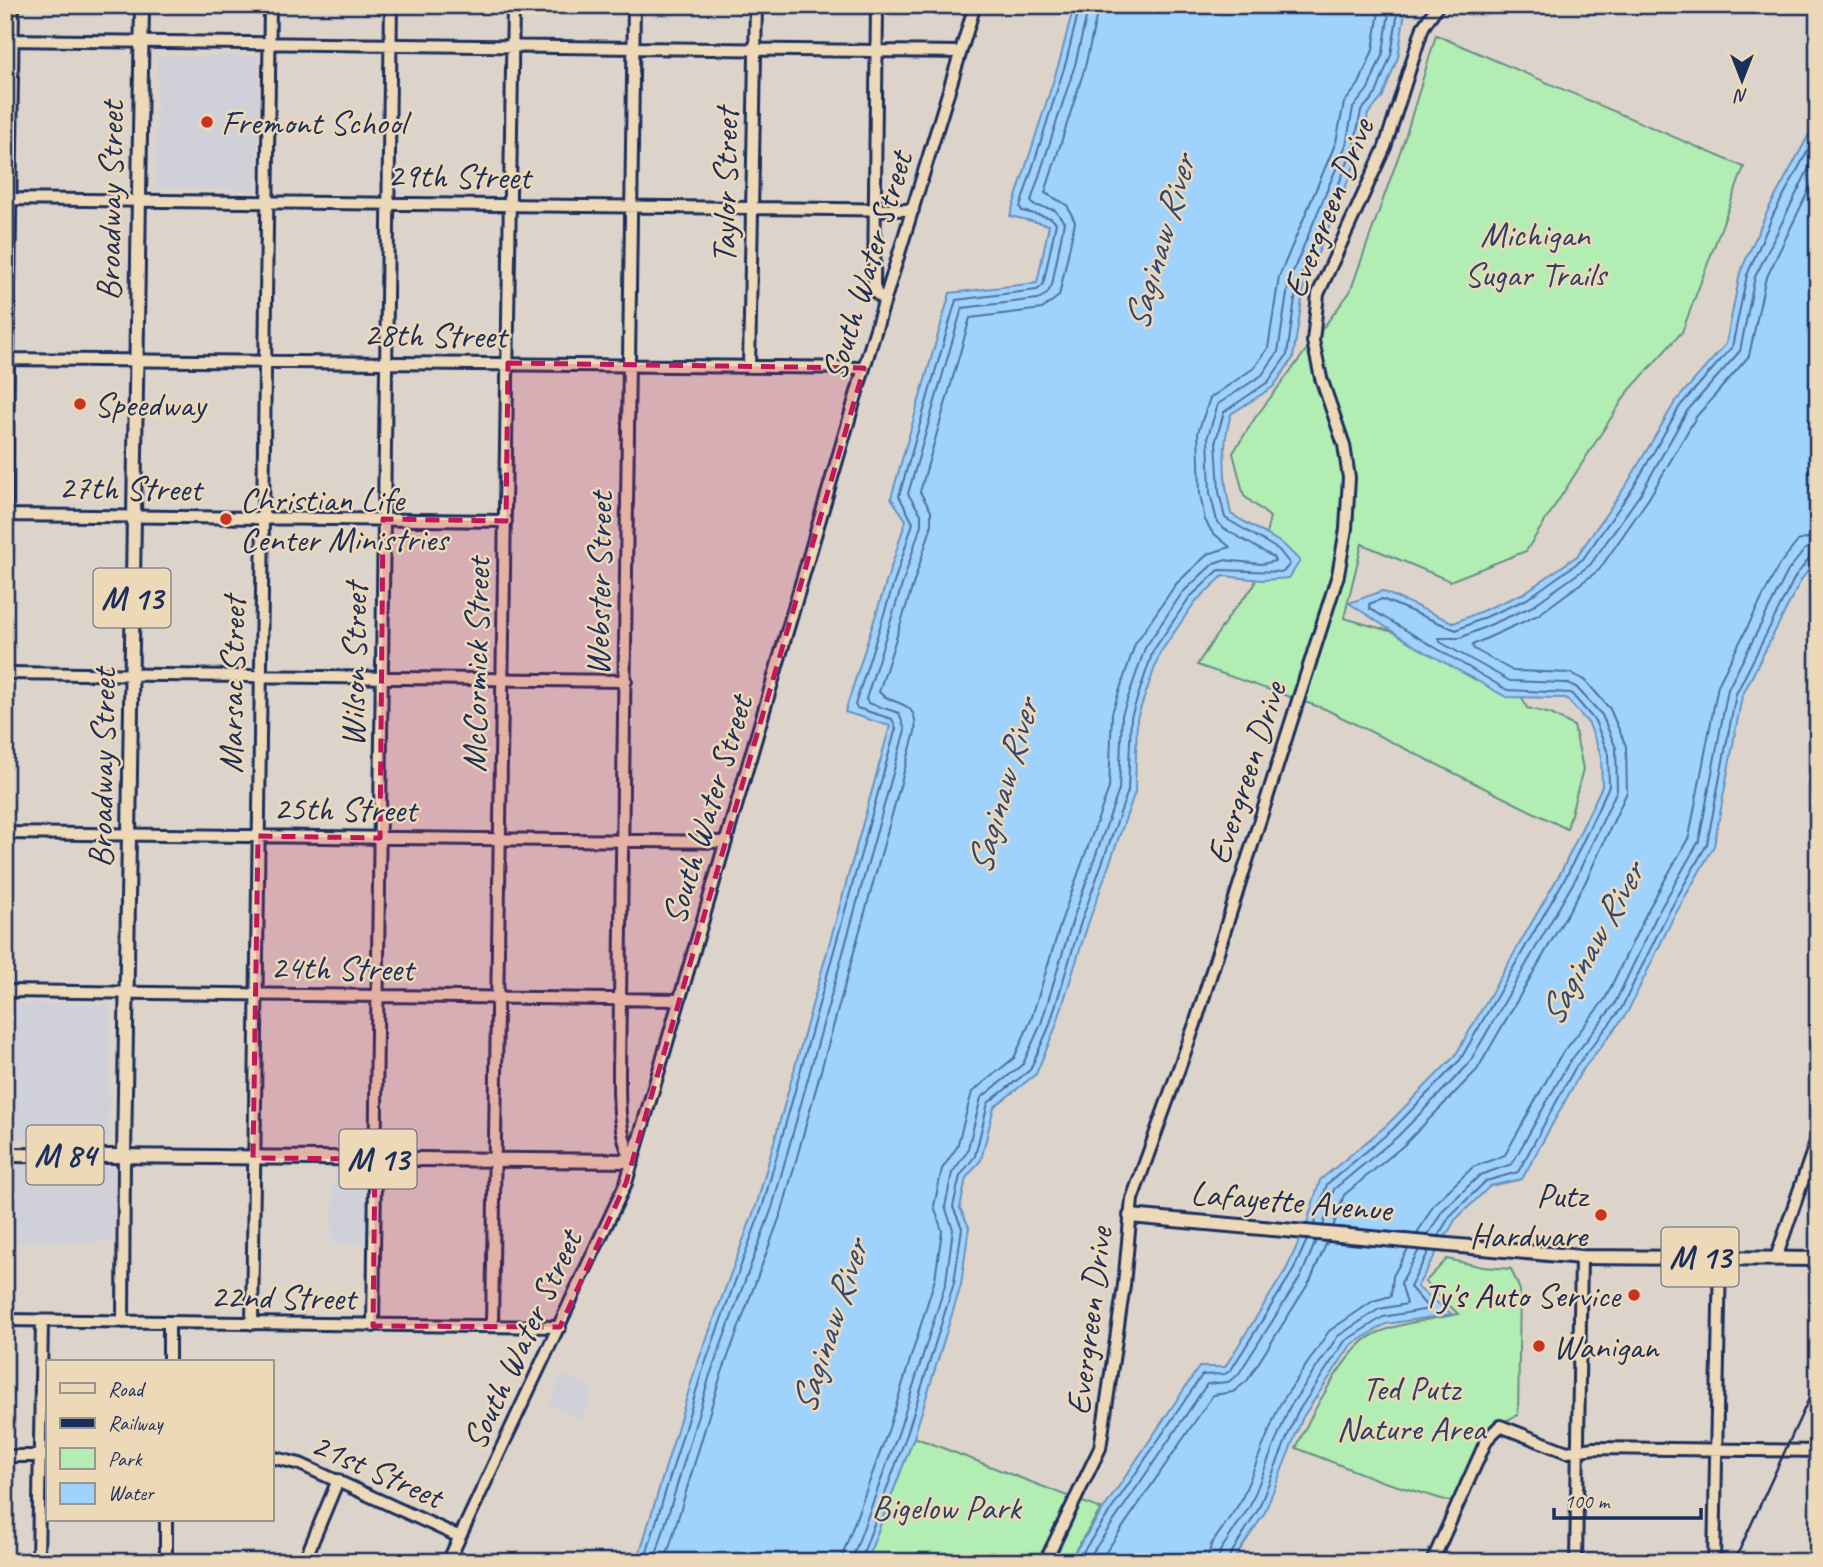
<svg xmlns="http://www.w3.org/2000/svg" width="1823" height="1567" font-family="Caveat,sans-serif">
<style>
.built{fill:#d0d1d8}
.green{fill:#b2edb3;stroke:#668e88;stroke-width:2}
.water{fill:#9fd3fd;stroke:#6a91bd;stroke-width:2}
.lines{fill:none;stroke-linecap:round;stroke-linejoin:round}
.shore{stroke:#50719e;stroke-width:2}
.minor-casing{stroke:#1b2f5e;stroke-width:16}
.major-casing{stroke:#1b2f5e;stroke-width:18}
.minor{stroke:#edd9b7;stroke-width:10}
.major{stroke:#edd9b7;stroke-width:12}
.rail{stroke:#1b2f5e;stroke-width:2.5}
.marked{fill:#c2185b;fill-opacity:0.2;stroke:#c2185b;stroke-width:5;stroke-dasharray:14 9;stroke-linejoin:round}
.poi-dot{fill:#c8321e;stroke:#edd9b7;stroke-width:2.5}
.labels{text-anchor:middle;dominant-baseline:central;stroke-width:5;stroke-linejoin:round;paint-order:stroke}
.shield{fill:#edd9b7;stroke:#5a6279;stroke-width:2}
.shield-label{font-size:33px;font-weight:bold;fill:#1b2f5e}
.poi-label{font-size:35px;fill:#1b2f5e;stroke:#edd9b7;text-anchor:start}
.street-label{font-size:35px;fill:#1b2f5e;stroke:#edd9b7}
.park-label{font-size:35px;fill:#2a4266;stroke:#edd9b7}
.water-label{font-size:37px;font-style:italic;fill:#2f4876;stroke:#edd9b7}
</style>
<rect width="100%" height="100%" fill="#dcd4ca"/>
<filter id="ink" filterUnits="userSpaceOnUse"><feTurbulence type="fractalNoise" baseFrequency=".0143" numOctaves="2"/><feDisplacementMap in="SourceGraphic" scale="14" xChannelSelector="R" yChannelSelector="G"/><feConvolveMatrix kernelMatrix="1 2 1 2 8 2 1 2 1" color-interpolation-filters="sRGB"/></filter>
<g filter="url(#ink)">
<path class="built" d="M157,56H259L257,190L156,188Z
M10,1003L111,1004L109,1139L10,1138Z
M9,1166L115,1167L114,1242L6,1243Z
M334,1172L370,1173L367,1245L331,1243Z
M562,1374L595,1389L581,1420L548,1405Z"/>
<path class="green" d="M1436,35L1744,167L1682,332L1627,393L1526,551L1450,581L1362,544L1344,618L1506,664L1527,708L1551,714L1574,726L1583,769L1567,829L1325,709L1197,665L1231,613L1254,586L1270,517L1244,496L1233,453L1255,418L1350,292L1405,138Z
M1447,1259L1483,1267L1511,1269L1520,1290L1518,1415L1488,1429L1452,1502L1381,1481L1296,1448C1309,1419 1344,1350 1373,1335C1398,1323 1430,1320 1458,1314L1425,1282Z
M914,1437L1101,1509L1068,1562H866Z"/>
<path class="water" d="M1074,5H1406L1398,57L1382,98L1368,114L1361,149L1304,287L1293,358L1273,387L1231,414C1221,447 1223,480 1231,514L1283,544L1300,561L1289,578L1262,580L1223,576L1195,602L1160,653L1137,718L1135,792L1088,924L1055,1029L1036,1074L994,1107L981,1160L966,1178L960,1208L969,1227L961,1285L914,1437L866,1562H637L695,1370L757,1203L890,726L845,712L906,520L891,498L950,293L1037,283L1049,225L1010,216L1060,60Z
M1818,118V557L1801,580L1742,696L1714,846L1672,920L1627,1013L1581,1072L1522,1179L1490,1186L1455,1220L1417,1287L1452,1314L1386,1324L1351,1345L1303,1417L1264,1514L1232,1562H1068L1199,1367H1225L1287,1268L1307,1223L1320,1180L1387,1125L1455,1056L1562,870L1602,786L1601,755L1589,724L1566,698L1506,697L1415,646L1349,603L1382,591L1454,623L1524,593L1577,556L1627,484L1675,402L1726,344L1740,273L1768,210Z"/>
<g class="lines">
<path class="shore" d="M1314,1225L1327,1184L1392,1130L1460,1060L1568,873L1609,786L1608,753L1595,721L1571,693L1507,690L1370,609L1369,604L1382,599L1456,630L1527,599L1583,559L1633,488L1680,406L1732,347L1747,275L1774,213L1818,132
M1323,1226L1334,1189L1397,1137L1468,1065L1576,878L1617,790L1616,748L1602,715L1576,687L1566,683L1510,681L1440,642L1439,638H1460L1531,607L1590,565L1641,493L1687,411L1740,351L1755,277L1818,150
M1333,1227L1344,1195L1404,1145L1477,1070L1585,883L1627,792L1626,746L1610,709L1585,680L1570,673L1513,671L1474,649L1472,645L1538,615L1599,570L1649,498L1696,417L1749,356L1765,281L1818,171
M1417,1234L1434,1204L1473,1167L1505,1155L1559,1058L1605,999L1649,908L1689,837L1718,685L1779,565L1798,541L1818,535
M1428,1235L1442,1211L1480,1175L1512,1164L1568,1064L1614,1005L1658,913L1699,841L1728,689L1788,571L1805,549L1818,545
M1438,1236L1450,1216L1486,1181L1518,1172L1575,1068L1621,1009L1666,917L1707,844L1736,694L1795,577L1810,557L1818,554
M644,1562L702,1372L763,1205L896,728L892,719L857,708L855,705L913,523L899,496L956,300L1037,290L1043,285L1056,223L1051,218L1022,211L1020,207L1066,62L1080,5
M654,1562L710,1375L772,1208L905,730L899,713L868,703L866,699L921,525V514L908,494L962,308L1038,299L1047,294L1052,285L1064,222L1055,210L1033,205L1031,201L1075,65L1089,5
M665,1562L720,1378L782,1211L915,732C919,698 893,707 879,692L931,528V511L920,492L970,318L1042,309L1059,296L1075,222L1067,205L1045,193L1085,67L1099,5
M840,1562L889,1428L935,1279L942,1231L934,1206L942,1169L957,1147L972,1092L1014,1058L1031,1020L1063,916L1109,788L1112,713L1135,644L1176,584L1208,554L1230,547L1212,532L1205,520L1200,494L1198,432L1210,398L1254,368L1268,348L1279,277L1336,142L1344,103L1359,84L1373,50L1380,5
M851,1562L899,1431L946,1282L953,1229L945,1207L952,1173L967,1152L981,1098L1023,1064L1041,1024L1073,919L1119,790L1122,715L1145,648L1182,593L1214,563L1223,560L1262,564L1275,561L1273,557L1223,528L1217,521L1210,493L1208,436L1218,404L1262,375L1278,352L1289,281L1346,145L1353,108L1368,89L1383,53L1390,5
M860,1562L907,1434L954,1283L962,1228L953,1207L960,1176L975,1156L988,1103L1030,1070L1049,1027L1081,922L1128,791L1131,717L1153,651L1189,598L1219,570L1283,572L1290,564L1279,550L1225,518L1219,492L1216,440L1224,412L1268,382L1287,355L1297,285L1354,147L1361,111L1376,94L1391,55L1399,5
M1076,1562L1202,1375L1225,1374L1231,1370L1293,1271L1307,1240
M1086,1562L1207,1384L1228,1382L1238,1375L1301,1276L1316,1241
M1099,1562L1213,1395L1233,1392L1247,1381L1310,1281L1327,1242
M1207,1562L1211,1545L1241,1501L1279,1406L1329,1331L1373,1301L1391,1296L1393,1276L1408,1249
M1218,1562L1220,1551L1250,1506L1289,1408L1338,1336L1379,1309L1407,1304L1401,1283L1419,1250
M1226,1562L1258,1510L1297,1413L1345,1341L1383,1317L1429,1309L1410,1287L1429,1251"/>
<g class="minor-casing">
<path id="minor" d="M877,5L874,285L876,293L885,300
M5,40L960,52
M5,199L913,210
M5,359L864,368
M749,367L756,5
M5,515L506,521
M5,582L13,5
M5,673L626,681
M5,833L726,842
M5,991L679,1000
M632,1161C618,1132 619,1102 619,1071L634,5
M1776,1258L1818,1136
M5,1320L560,1327
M123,1322L124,1156
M252,1324L270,5
M373,1326L391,5
M492,1326L513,5
M169,1362V1323
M5,1456H47
M271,1457L300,1464L460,1537
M38,1562L42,1321
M166,1562V1520
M304,1562L338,1480
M448,1562L626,1183L864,368L975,5
M1045,1562L1100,1448L1124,1285L1132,1199L1195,1024L1338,575L1346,529L1349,478L1344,445L1321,378L1313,341L1318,294L1385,147L1423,27L1438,5
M1432,1562L1487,1439L1500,1426L1567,1452L1594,1448L1818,1451
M1576,1562L1581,1257
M1714,1562L1720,1257"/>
</g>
<g class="major-casing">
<path id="major" d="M5,1155L632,1161
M124,1156L142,5
M1130,1216L1581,1257L1818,1259"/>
</g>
<use href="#minor" class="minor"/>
<use href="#major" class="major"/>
<path class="rail" d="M1734,1562L1818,1379"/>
</g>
</g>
<path class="marked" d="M508,363L864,368L626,1183L560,1327L373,1326L375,1159L253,1158L258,836L380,838L383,519L506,521Z"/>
<g class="poi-dot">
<circle cx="207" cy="122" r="7"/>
<circle cx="80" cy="404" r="7"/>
<circle cx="226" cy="519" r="7"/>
<circle cx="1601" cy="1215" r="7"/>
<circle cx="1634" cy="1295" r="7"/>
<circle cx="1539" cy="1346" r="7"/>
</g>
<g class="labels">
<g class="shield">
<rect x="93.5" y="568.5" width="77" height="59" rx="5"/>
<rect x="26.5" y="1125.5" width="77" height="59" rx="5"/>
<rect x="339.5" y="1129.5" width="77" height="59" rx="5"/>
<rect x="1661.5" y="1227.5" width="77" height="59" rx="5"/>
</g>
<g class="shield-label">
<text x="132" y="598">M 13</text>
<text x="65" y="1155">M 84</text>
<text x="378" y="1159">M 13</text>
<text x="1700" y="1257">M 13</text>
</g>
<g class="poi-label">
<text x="221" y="122">Fremont School</text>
<text x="94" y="404">Speedway</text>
<text x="240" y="499">Christian Life<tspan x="240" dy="40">Center Ministries</tspan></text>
<text x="1587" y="1195" text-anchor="end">Putz<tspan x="1587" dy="40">Hardware</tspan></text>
<text x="1620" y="1295" text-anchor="end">Ty's Auto Service</text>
<text x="1553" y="1346">Wanigan</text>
</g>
<g class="street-label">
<text transform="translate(459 176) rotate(1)">29th Street</text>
<text transform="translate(725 186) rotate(-89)">Taylor Street</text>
<text transform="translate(110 201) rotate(-89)">Broadway Street</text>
<text transform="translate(1328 208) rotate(-68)">Evergreen Drive</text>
<text transform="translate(867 266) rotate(-73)">South Water Street</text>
<text transform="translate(435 335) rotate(1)">28th Street</text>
<text transform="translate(130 488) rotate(1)">27th Street</text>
<text transform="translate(599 584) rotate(-89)">Webster Street</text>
<text transform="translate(354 665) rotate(-89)">Wilson Street</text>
<text transform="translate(476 665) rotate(-89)">McCormick Street</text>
<text transform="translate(232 685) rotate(-89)">Marsac Street</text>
<text transform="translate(102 768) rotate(-89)">Broadway Street</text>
<text transform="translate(1246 773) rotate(-72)">Evergreen Drive</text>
<text transform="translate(345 809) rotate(1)">25th Street</text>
<text transform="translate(707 810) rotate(-73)">South Water Street</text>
<text transform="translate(342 968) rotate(1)">24th Street</text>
<text transform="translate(1291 1201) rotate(5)">Lafayette Avenue</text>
<text transform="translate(283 1297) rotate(1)">22nd Street</text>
<text transform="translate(1089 1321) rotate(-83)">Evergreen Drive</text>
<text transform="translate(522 1340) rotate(-65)">South Water Street</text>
<text transform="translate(377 1470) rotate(24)">21st Street</text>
</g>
<g class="park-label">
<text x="1535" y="234">Michigan<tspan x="1535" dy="40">Sugar Trails</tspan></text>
<text x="1411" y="1388">Ted Putz<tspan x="1411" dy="40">Nature Area</tspan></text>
<text x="946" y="1507">Bigelow Park</text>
</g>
<g class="water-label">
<text transform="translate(1159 243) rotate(-74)">Saginaw River</text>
<text transform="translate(1002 787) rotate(-74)">Saginaw River</text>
<text transform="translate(1591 944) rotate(-61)">Saginaw River</text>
<text transform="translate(829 1327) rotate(-72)">Saginaw River</text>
</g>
</g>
<rect width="1823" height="1567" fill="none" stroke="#edd9b7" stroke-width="28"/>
<rect x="14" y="14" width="1795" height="1539" fill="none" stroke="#1b2f5e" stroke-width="2.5" filter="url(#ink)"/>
<rect x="46" y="1360" width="228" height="161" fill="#edd9b7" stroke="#999593" stroke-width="2"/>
<rect x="60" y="1383" width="35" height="10" fill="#edd9b7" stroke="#999593" stroke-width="2"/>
<text x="108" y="1396" font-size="21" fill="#1b2f5e">Road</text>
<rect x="60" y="1418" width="35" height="10" fill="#1b2f5e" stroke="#999593" stroke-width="2"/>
<text x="108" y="1430" font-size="21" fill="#1b2f5e">Railway</text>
<rect x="60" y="1448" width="35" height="21" fill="#b2edb3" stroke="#999593" stroke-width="2"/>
<text x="108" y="1466" font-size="21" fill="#1b2f5e">Park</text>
<rect x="60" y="1483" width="35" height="21" fill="#9fd3fd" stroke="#999593" stroke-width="2"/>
<text x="108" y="1500" font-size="21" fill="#1b2f5e">Water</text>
<g transform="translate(1742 80) rotate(180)" stroke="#edd9b7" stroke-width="5" paint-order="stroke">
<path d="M0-5L12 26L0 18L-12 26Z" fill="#1b2f5e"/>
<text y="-10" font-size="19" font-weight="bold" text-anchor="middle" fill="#1b2f5e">N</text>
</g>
<path d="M1554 1508v10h147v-10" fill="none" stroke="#1b2f5e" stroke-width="3.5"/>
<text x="1564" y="1508" font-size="21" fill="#1b2f5e" stroke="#edd9b7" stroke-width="5" paint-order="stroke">100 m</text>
</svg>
